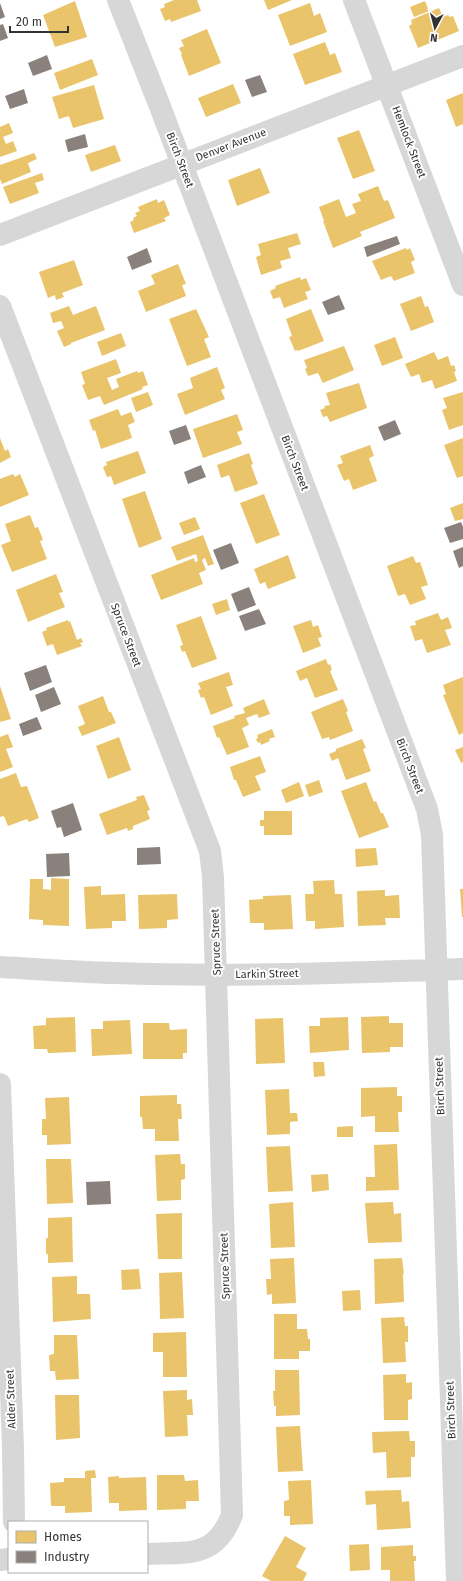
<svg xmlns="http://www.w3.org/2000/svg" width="463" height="1581" font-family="'Fira Sans',sans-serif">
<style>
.homes{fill:#e9c46a}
.industry{fill:#8a817c}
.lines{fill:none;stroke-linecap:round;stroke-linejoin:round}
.minor{stroke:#d7d7d7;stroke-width:22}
.labels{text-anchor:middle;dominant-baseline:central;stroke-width:4;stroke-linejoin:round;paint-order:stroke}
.street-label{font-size:11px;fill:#333;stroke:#fff}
</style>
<rect width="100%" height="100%" fill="#fff"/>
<path class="homes" d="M174,0H197L201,11L171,22L170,19L165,21L160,9L165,7L164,4Z
M264,0H292L268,10Z
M75,1L87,37L55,47L43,15Z
M425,1L429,11L414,17L410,7Z
M310,3L314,16L320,13L327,32L290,46L278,15Z
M439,8L443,17L448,15L450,17L453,16L459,31L418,48L409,26L412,24L411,20Z
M207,29L221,63L189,76L181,55L182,54L179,48L184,46L181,40Z
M325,42L330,55L335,53L342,72L305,85L293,54Z
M92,59L98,75L60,90L54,73Z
M233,84L241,103L206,117L198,98Z
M94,85L104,119L73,128L69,116L59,119L52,97Z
M463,93V124L456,127L446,100Z
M9,123L13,133L3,137L6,144L13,141L17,151L0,157V127Z
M359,130L375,171L353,179L337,138Z
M115,145L121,161L91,172L85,155Z
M34,153L37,159L28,163L31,172L2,184L0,179V165Z
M260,168L270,193L237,206L228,180Z
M42,173L44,180L35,183L39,193L10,204L3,187Z
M378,186L384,201L388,200L395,218L360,232L362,236L333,248L323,221H324L319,207L339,199L346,217L356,213L352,204L361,201L358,194Z
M157,199L158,203L164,200L170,215L164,218L166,221L134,233L130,222L134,220L133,218L137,216L135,213L140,211L138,207Z
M297,233L301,244L288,248L291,258L280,261L282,268L261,275L256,257L261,255L258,244Z
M406,248L407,250L410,248L415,260L411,262L415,273L394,281L391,276L381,280L372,261Z
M74,260L83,285L62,293L64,297L56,300L55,295L48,298L39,272Z
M178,264L186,284L182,285L186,296L146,312L138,291L155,284L151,275Z
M300,277L301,280L306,278L311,290L305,292L308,299L284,308L280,297L273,299L270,291L276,288L275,286Z
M421,296L425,307L428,306L434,322L411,331L400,304Z
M69,306L73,315L96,306L105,330L71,343V344L64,347L57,331L64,328L61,321L53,323L50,313Z
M196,309L209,337L204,339L211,357L187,366L169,319Z
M311,309L324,341L298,351L297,350L295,351L289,337L292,336L286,319Z
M121,333L126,346L102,356L97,342Z
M395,337L403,358L382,366L374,345Z
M344,346L354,370L323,383L318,373L308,376L305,369L307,368L304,360Z
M434,352L438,360L448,356L451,366L454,365L456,371L454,372L457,381L435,389L432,380L422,383L419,374L411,377L405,364Z
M116,359L121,373L107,378L112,390L119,387L116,379L137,371L138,373L143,371L148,385L142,387L143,389L104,405L100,396L88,400L82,385L85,384L81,372Z
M217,367L225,388L221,390L225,399L185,415L177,394L193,388L190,378Z
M359,383L367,408L330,422L327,416L323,417L320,410L325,408L324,406L330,405L326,393Z
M148,392L153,405L136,412L131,398Z
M463,392V425L449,430L442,410L447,408L443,398Z
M118,409L121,416L131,412L135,422L128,425L132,438L101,449L95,430L93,431L89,420Z
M237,414L243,430L237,432L242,444L203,458L193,429Z
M0,438L5,451L8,449L11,457L0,463Z
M463,438V476L457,478L444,445Z
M370,445L374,456L369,458L377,481L353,490L349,479L344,481L337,465L343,463L340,456Z
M138,451L146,473L114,485L111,476L107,477L103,467L107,465L106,462Z
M249,453L253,464L251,465L258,484L235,492L229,475L221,478L217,465Z
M13,474L15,477L20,474L29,495L0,507V479Z
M145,491L162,539L139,548L122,499Z
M264,494L280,535L256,544L240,503Z
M463,503V519L455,521L450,508Z
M30,515L35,528L38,527L43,540L40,541L47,559L12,572L1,545L11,541L5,524Z
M195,517L200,529L184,535L179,523Z
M203,535L214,564L208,566L205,558L202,560L206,570L199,573L203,584L161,600L151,575L194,558L195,562L198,561L196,554L177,561L171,547Z
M288,555L296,578L268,589L265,582L260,584L254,569Z
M413,556L416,563L420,562L428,585L421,587L426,599L410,605L405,594L398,596L387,566Z
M56,574L63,592L59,593L65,607L28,622L16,590Z
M227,599L230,610L216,615L212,604Z
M438,613L441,620L448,617L452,628L445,630L451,645L427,653L422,639L415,641L410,626L416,625L415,621Z
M201,616L217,659L192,668L185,651L182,652L180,646L183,645L176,625Z
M68,620V622L70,621L77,640L81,638L83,642L80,643L82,646L57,655L53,644L47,646L42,632L47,630L46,628Z
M311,620L313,627L318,625L322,637L318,638L321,646L303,653L293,626Z
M326,659L328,665L330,664L332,670L330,671L338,690L315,698L307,678L300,681L296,671Z
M229,672L233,685L226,687L233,706L211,715L204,697L201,698L198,690L201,689L198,683Z
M463,677V733L459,735L443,695L446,694L443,685Z
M0,686L11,719L0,722Z
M103,696L109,712H111L116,723L82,736L78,727L85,724L78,706Z
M264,699L270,714L259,718L257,714L246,718L249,725L242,728L249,747L227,755L219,737L217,738L213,726L235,718L234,716L245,713L243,708Z
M343,699L348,711L346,712L353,731L330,740L329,737L322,739L311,712Z
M272,729L275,737L269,739L270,741L261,745L260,742L258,743L256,739L258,738L257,735Z
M8,734L13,747L6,749L13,767L0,772V737Z
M119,737L131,770L108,779L96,746Z
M362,739L366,748L363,749L371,771L346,780L338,758L332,761L329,754L336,751V749Z
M463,747V762L461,763L455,750Z
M260,756L266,772L255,776L261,790L243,797L236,780H234L230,767Z
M16,773L21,787L27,786L39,818L29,822L27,819L8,826L4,816L0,817V779Z
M319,780L323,792L309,797L305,785Z
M299,782L304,796L286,803L281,790Z
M366,782L374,802L376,801L381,813H383L389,827L359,838L341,791Z
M144,795L150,810L147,811L150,819L133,826V829L128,831L127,828L107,835L99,814L137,800L136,797Z
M264,811H292V835H264V826H260V820H264Z
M376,848L378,865L356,867L355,849Z
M51,878L69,879V926L43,925V920L29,919L30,879H43V889L51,890Z
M334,880L335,894H342L344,927L315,929V921H306L305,894H314L313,881Z
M101,886V895L125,894L126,921H112V928L86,929L84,887Z
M460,889H463V917H462Z
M385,890V896L399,895L400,918H385L386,925L358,926L357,891Z
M177,894L178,919L167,920V928L139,929L138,895Z
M291,895L293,929L264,930V923H250L249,900L263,899V896Z
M389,1016V1023H403V1047H390V1052L362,1053L361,1017Z
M75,1017L76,1052L48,1053L47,1049H34L33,1026L46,1025V1018Z
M348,1017L349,1050L310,1053L309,1026H320V1018Z
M283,1018L285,1063L256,1064L255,1019Z
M130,1020L132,1054L92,1056L91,1029H103V1021Z
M143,1023H169L170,1030L187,1029V1053H183V1059H143Z
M313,1062H324L325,1076L314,1077Z
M397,1087V1096H402V1112H398L399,1132H375V1116L361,1117V1088Z
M289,1089L290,1113H297L298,1121L290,1122V1134L267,1135L265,1090Z
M177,1095V1104H181L182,1119H178L179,1141H155V1129H143L142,1117H140V1096Z
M69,1097L71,1144L47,1145V1135H42V1119H46L45,1098Z
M353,1126V1137H337V1127Z
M397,1144L399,1190L366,1191V1177H375L374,1145Z
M290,1146L293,1191L268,1192L266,1147Z
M180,1154L181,1164H185V1179L181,1180V1200L157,1201L155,1155Z
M46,1159H71L73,1203L47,1204Z
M328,1174L329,1190L312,1192L311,1175Z
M293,1202L295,1247L271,1248L269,1204Z
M393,1202L394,1214L401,1213L402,1242L368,1243L365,1203Z
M182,1213V1259H158L156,1214Z
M72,1217L73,1262L48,1263V1254H46V1238H48V1218Z
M294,1258L296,1303L272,1304V1294L267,1295L266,1279H271L270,1259Z
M402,1258L404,1274H403L404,1302L375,1304L374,1259Z
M139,1269L141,1289L122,1290L121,1270Z
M182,1272L184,1318L160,1319L159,1273Z
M77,1276V1294H90L91,1319L53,1322L52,1277Z
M360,1290L361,1310L343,1311L342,1291Z
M274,1314H297V1329H307L308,1339H310V1351H299V1359H274Z
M404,1317L405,1326H408V1342H405L406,1362L383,1363L381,1318Z
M186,1332L187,1377H163V1352H153V1333Z
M54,1335H77L79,1379L56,1380L55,1371H50L49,1355L54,1354Z
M275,1370H299L300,1415L276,1416V1406H274L273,1391H275Z
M406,1374V1383L412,1382V1399L408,1400V1420H384L383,1375Z
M187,1390V1400L192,1399L193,1415H187L188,1436L165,1437L163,1391Z
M55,1395H79L80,1438L56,1440Z
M300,1426L303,1471L278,1472L276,1427Z
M409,1431L410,1441H415V1457H411V1477L387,1478L386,1452L373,1453L372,1432Z
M95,1470L96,1478H91L92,1512L65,1513V1506H51L50,1483L64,1482V1478H85V1471Z
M157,1475H184L185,1481L198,1480L199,1501H186V1509L157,1510Z
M119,1476V1478L146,1477L147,1510L119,1511V1503H109L108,1477Z
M311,1480L313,1524L290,1525V1516H284V1501L289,1500L288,1481Z
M401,1490L402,1502L409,1501L411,1528L377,1530L376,1504L366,1505L365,1491Z
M285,1536L306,1548L296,1567L307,1573L303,1581H271L262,1576Z
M369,1544L370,1570L350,1571L349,1545Z
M413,1545V1556H416V1561H414L415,1581H390V1570H381V1547Z"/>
<path class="industry" d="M0,3L5,17L0,19Z
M3,24L8,38L0,41V25Z
M47,55L52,69L33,76L28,63Z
M260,75L267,92L252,97L245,80Z
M24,89L28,103L10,109L5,96Z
M85,134L88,147L68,152L65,140Z
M397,236L400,244L367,257L364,247Z
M147,248L152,262L132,270L127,257Z
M339,295L345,309L328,315L322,302Z
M395,420L401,434L384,441L378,427Z
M186,425L191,439L174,445L169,431Z
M201,465L206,477L188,484L184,472Z
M461,522L463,527V539L450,543L444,528Z
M231,543L239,563L221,570L213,550Z
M463,547V566L459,568L453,551Z
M249,587L256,605L238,612L231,594Z
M259,609L266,624L245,631L239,616Z
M46,665L52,682L30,691L24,673Z
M54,687L61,704L41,712L35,695Z
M37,717L42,729L23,736L19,724Z
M73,803L82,830L64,837L61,827L57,828L51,811Z
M160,847L161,864L137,865V848Z
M69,853L70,876L47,877L46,854Z
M110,1181L111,1204L87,1205L86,1182Z"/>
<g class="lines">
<path class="minor" d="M118,0L159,104L427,809L432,835L457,1581
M354,0L463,285
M0,235L463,56
M0,306L210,851L213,877L232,1515C215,1559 187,1552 147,1554
M0,967C38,969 77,972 115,973C231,977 347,973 463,969
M0,1084L13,1449L14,1522
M0,1560L9,1559"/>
</g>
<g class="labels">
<g class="street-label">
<text transform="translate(409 142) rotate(69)">Hemlock Street</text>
<text transform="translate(231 145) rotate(-21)">Denver Avenue</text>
<text transform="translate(180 160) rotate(69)">Birch Street</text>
<text transform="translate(295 463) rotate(69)">Birch Street</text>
<text transform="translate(126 635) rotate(69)">Spruce Street</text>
<text transform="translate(410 766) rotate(69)">Birch Street</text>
<text transform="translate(216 942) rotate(-92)">Spruce Street</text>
<text transform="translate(267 974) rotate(-1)">Larkin Street</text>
<text transform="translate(440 1086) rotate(-92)">Birch Street</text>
<text transform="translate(225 1266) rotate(-92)">Spruce Street</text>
<text transform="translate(11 1399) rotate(-92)">Alder Street</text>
<text transform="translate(451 1410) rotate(-92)">Birch Street</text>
</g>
</g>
<rect x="8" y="1521" width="140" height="52" fill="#ffffff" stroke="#adadad"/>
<rect x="16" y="1531" width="20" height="12" fill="#e9c46a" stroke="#adadad"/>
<text x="44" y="1541" font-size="12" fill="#333333">Homes</text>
<rect x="16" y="1551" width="20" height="12" fill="#8a817c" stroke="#adadad"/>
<text x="44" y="1561" font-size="12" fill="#333333">Industry</text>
<g transform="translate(435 28) rotate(187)" stroke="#ffffff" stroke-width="3" paint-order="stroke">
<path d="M0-3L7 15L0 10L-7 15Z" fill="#333333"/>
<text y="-6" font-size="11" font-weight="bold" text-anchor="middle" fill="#333333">N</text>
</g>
<path d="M10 26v6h58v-6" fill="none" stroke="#333333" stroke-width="2"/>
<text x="16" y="26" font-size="12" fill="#333333" stroke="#ffffff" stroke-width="3" paint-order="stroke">20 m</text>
</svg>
